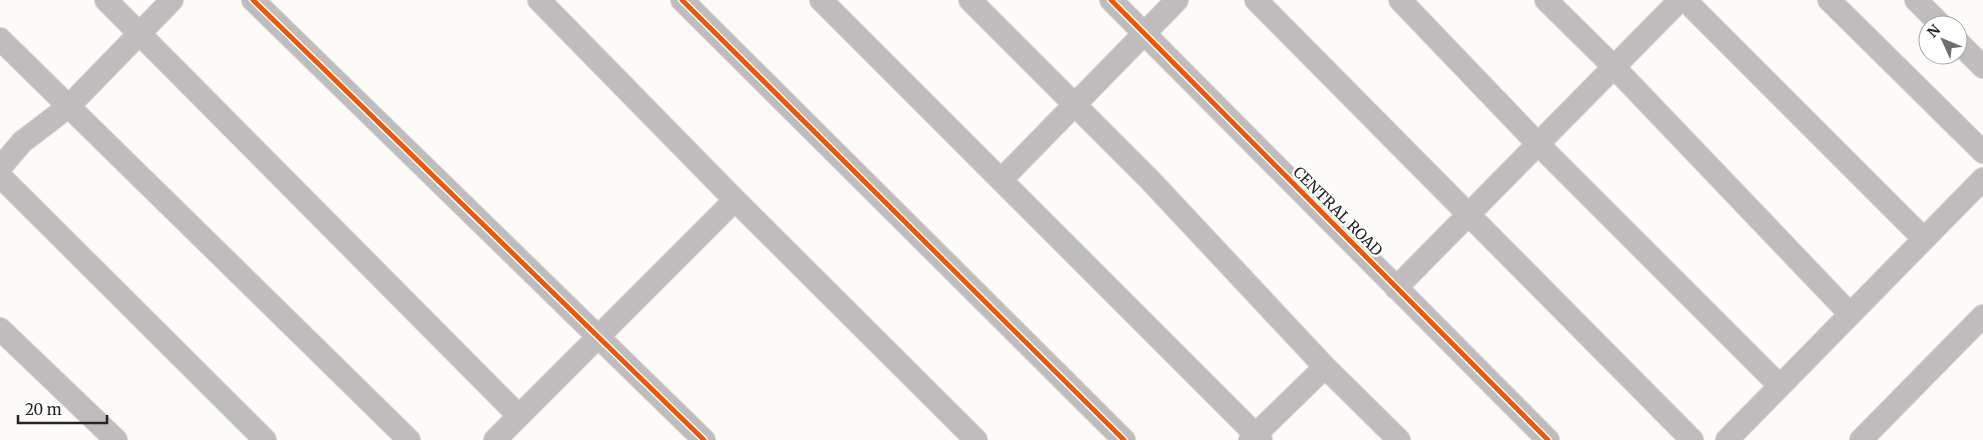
<svg xmlns="http://www.w3.org/2000/svg" width="1983" height="440" font-family="Merriweather,serif">
<style>
.lines{fill:none;stroke-linecap:round;stroke-linejoin:round}
.street-casing{stroke:#d5d4d2;stroke-width:24}
.street{stroke:#bebcbc;stroke-width:22}
.cycleway-casing{stroke:#fff;stroke-width:8}
.cycleway{stroke:#e8590c;stroke-width:5}
.labels{text-anchor:middle;dominant-baseline:central;stroke-width:5;stroke-linejoin:round;paint-order:stroke}
.street-label{font-size:15px;fill:#262422;stroke:#fff}
</style>
<rect width="100%" height="100%" fill="#fdfbf8"/>
<g class="lines">
<g class="street-casing">
<path id="street" d="M106,0L519,416
M253,0L704,440
M539,0L735,200L976,440
M682,0L1124,440
M821,0L1261,440
M970,0L1149,179L1325,367L1399,440
M1111,0L1548,440
M1256,0L1692,440
M1400,0L1538,144L1780,386
M1546,0L1614,67L1850,314
M1685,0L1924,239
M1829,0L1983,152
M1916,0L1941,25
M0,39L409,440
M1958,42L1983,67
M0,168L22,142L68,107L172,0
M0,176L265,440
M1001,180L1177,0
M1396,288L1680,0
M0,329L116,440
M495,440L735,200
M1250,440L1325,367
M1727,440L1983,179
M1861,440L1983,316"/>
</g>
<use href="#street" class="street"/>
<g class="cycleway-casing">
<path id="cycleway" d="M253,0L704,440
M682,0L1124,440
M1111,0L1548,440"/>
</g>
<use href="#cycleway" class="cycleway"/>
</g>
<g class="labels">
<g class="street-label">
<text transform="translate(1338 211) rotate(45)">CENTRAL ROAD</text>
</g>
</g>
<g transform="translate(1943 40) rotate(314)"><circle r="24" fill="#ffffff" stroke="#a8a7a7"/>
<path d="M0-4L9 19L0 12L-9 19Z" fill="#716f6d"/>
<text y="-8" font-size="14" font-weight="bold" text-anchor="middle" fill="#262422">N</text>
</g>
<path d="M18 415v8h89v-8" fill="none" stroke="#262422" stroke-width="2.5"/>
<text x="25" y="415" font-size="15" fill="#262422" stroke="#ffffff" stroke-width="4" paint-order="stroke">20 m</text>
</svg>
